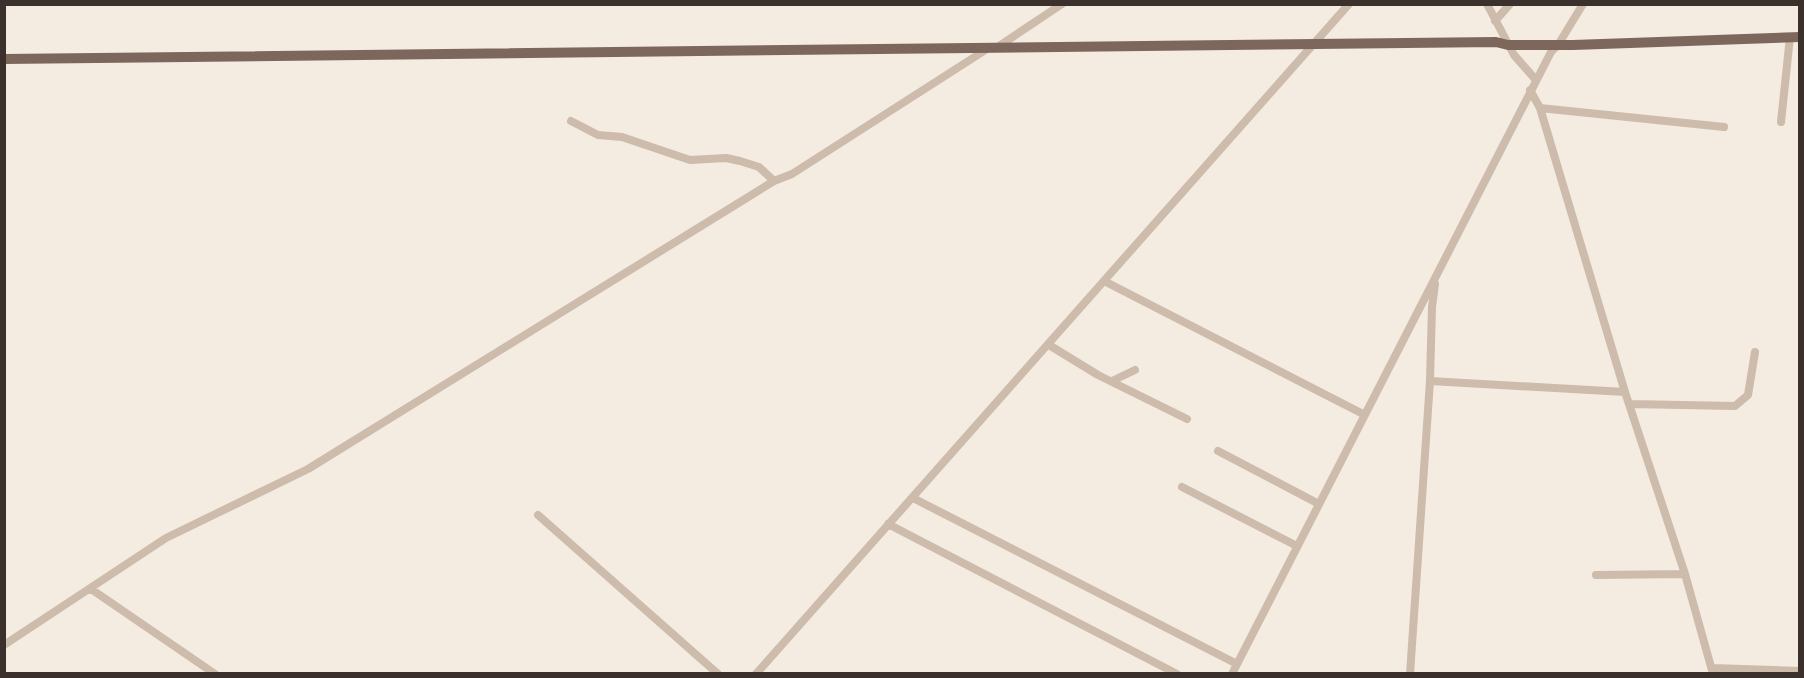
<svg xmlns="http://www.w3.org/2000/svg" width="1804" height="678" font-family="'Work Sans',sans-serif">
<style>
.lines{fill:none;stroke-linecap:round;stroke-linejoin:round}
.minor{stroke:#cdbbac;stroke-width:8}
.major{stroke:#7d675c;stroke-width:10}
</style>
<rect width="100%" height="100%" fill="#f4ebe1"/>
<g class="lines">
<path class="minor" d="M1487,4L1514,55L1536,80
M1495,21L1510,4
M999,46L1062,4
M1530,90L1540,108L1625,392L1685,574L1713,674
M1540,108L1724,127
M571,121L598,135L622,137L690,160L726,158L740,161L759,167L774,181
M1781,122L1790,37
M1104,281L1365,415
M1049,345L1098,375L1187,419
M1112,381L1135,370
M1430,381L1625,392
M1629,404L1735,406L1748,395L1755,352
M1218,451L1319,504
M1182,487L1297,546
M913,498L1237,664
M538,515L718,674
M888,524L1177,674
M1596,575L1685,574
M91,589L215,674
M4,645L166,538L308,469L774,181L792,174L987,49
M1712,668L1800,671
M756,674L1349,4
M1232,674L1551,52L1558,45L1583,4
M1410,674L1430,381L1432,307L1435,284"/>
<path class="major" d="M4,59L1496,42L1508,45H1573L1800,37"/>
</g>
<rect width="1804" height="678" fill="none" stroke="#3b302b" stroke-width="12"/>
</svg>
